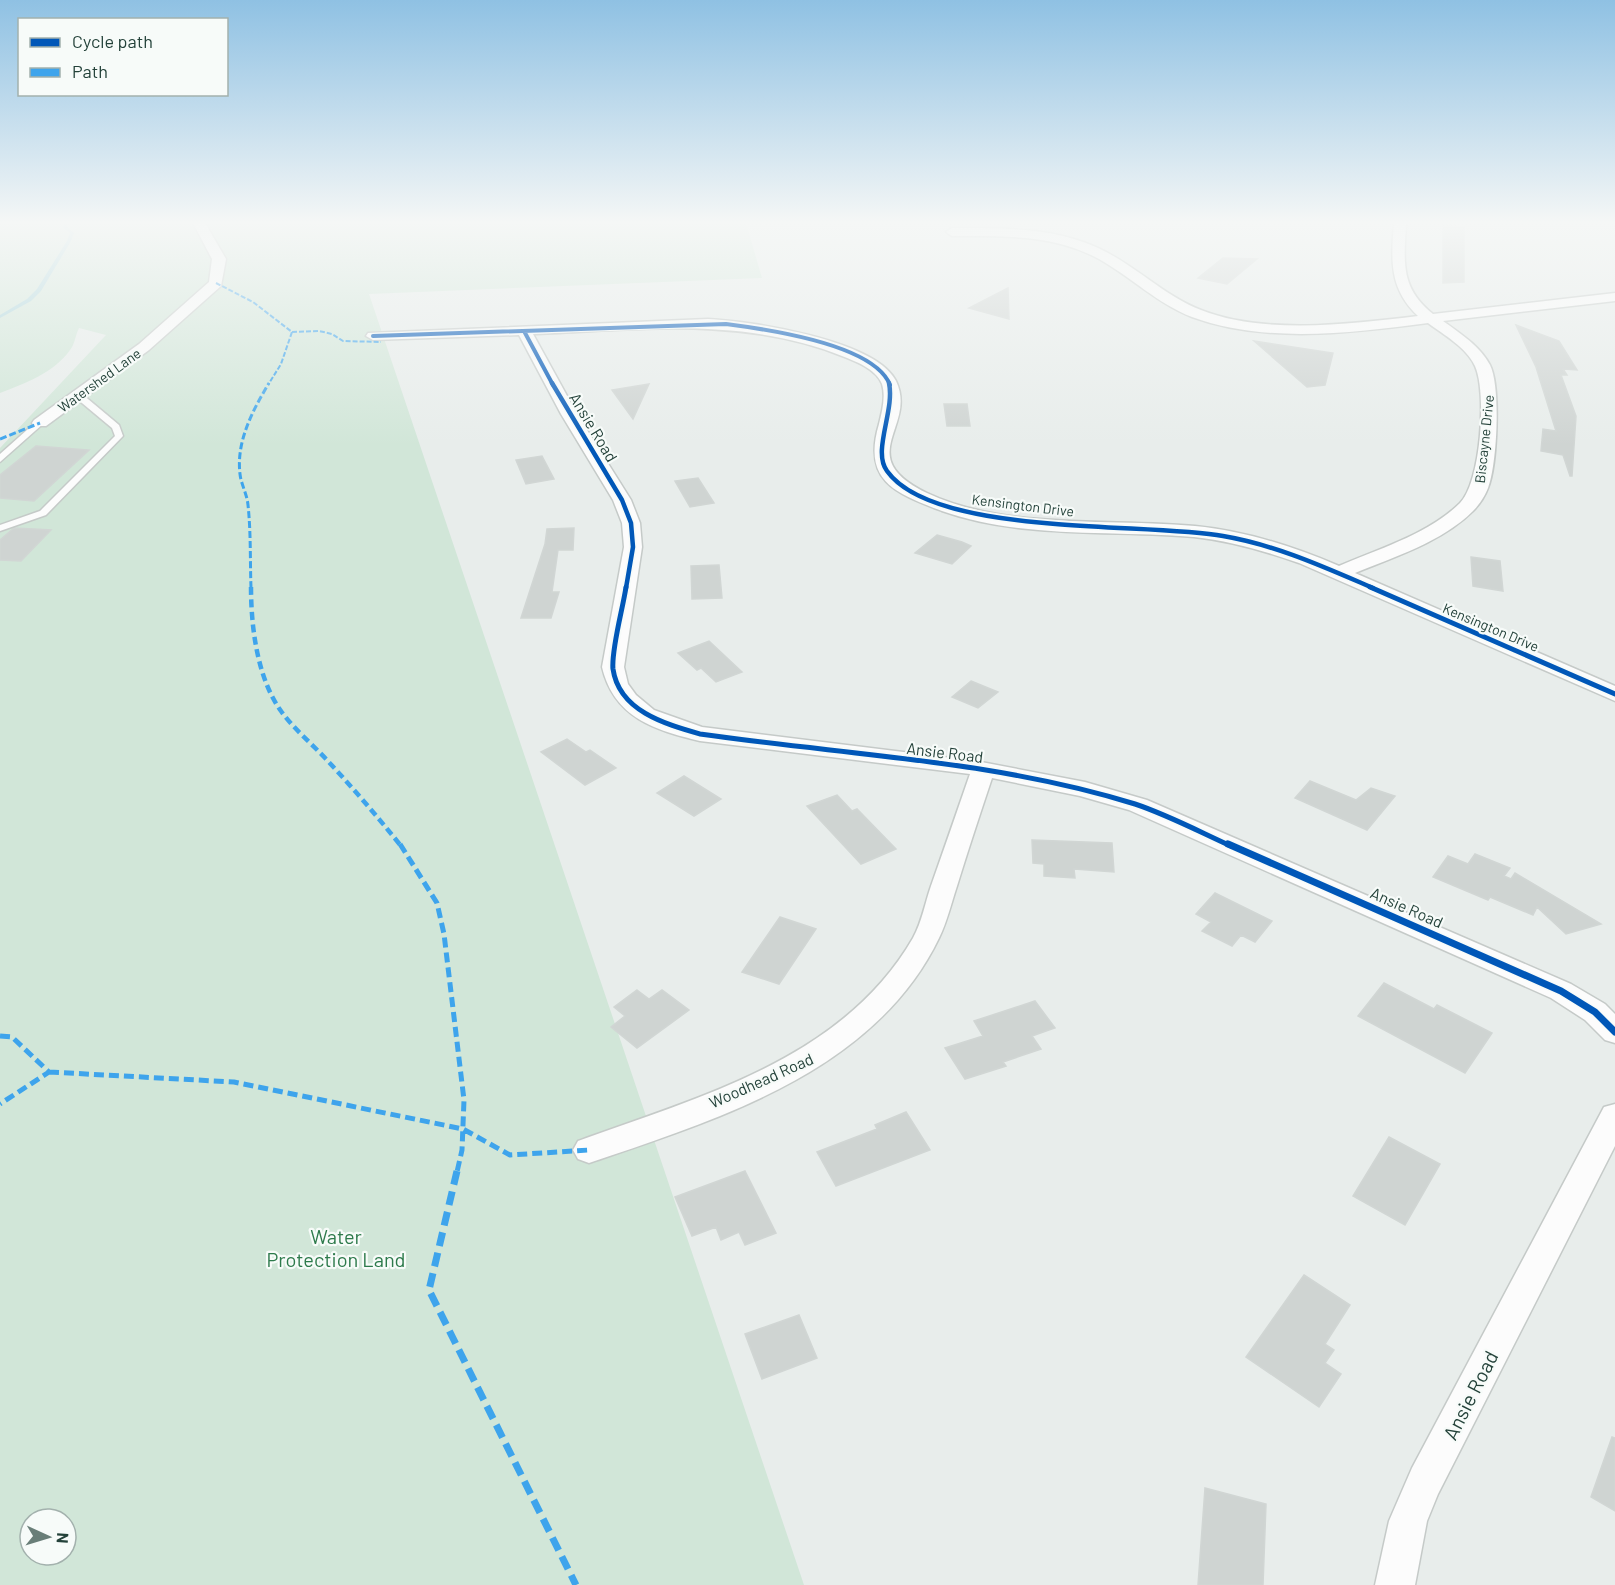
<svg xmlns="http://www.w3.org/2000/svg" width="1615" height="1585" font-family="Barlow,sans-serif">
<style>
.green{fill:#d1e6d8;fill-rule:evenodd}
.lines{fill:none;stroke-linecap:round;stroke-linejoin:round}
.stream{fill:#a9d4db;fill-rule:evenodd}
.building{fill:#cfd4d2;stroke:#d1d6d4;stroke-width:1.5}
.lane-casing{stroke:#c5cac8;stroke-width:3}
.street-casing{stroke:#c5cac8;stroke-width:3}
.lane{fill:#fcfcfc;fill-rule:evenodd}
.street{fill:#fcfcfc;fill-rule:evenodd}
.quiet-far4{stroke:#3ea4ec;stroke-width:2;stroke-dasharray:5 2;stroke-linecap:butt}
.quiet-far3{stroke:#3ea4ec;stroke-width:3;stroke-dasharray:7 3;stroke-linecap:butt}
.quiet-far2{stroke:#3ea4ec;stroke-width:4.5;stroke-dasharray:8 4.5;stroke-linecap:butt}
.quiet-far1{stroke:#3ea4ec;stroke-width:5;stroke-dasharray:10 5;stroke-linecap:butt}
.quiet{stroke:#3ea4ec;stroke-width:7;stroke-dasharray:14 7;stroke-linecap:butt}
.cycleway-far3-casing{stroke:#f7fbf9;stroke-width:6}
.cycleway-far2-casing{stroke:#f7fbf9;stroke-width:8}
.cycleway-far1-casing{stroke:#f7fbf9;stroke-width:9}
.cycleway-casing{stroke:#f7fbf9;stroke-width:10}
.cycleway-far3{stroke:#0057b8;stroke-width:4}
.cycleway-far2{stroke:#0057b8;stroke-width:4.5}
.cycleway-far1{stroke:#0057b8;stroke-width:5}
.cycleway{stroke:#0057b8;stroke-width:7}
.labels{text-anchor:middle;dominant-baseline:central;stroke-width:4.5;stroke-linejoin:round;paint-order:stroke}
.far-street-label{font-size:14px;fill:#24423a;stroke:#f7fbf9}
.street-label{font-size:16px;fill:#24423a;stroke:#f7fbf9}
.near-park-label{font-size:20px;fill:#2d7a4b;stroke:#f7fbf9}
.near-street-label{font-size:20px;fill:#24423a;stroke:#f7fbf9}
</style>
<rect width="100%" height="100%" fill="#e8edeb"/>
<path class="green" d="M0,223H746L762,278L369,294L804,1585H0V448L106,335L79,328C75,336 75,344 70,350C55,372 24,384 0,393ZM30,1519H66V1555H30Z"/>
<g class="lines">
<path class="stream" d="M64,223H68L67,227L74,233L71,241L41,291L31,301L0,318V315L27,299L37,289L67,241L70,233L63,227Z"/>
</g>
<path class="building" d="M1443,225L1464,227V282L1443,283Z
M1223,258L1257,259L1227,284L1198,278Z
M1008,288L1009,319L969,308Z
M1516,325L1559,341L1577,370L1563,369L1567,375H1561L1576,416L1572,476H1570L1563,455L1541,451L1543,429L1556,431L1536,367Z
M1254,341L1333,353L1325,385L1307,387Z
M649,384L633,419L612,390Z
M944,404H967L970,426H947Z
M36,446L89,450L34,501L0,498V475Z
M542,456L554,479L526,484L516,460Z
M698,478L714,503L690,507L675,481Z
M14,528L51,530L21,561L0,560V540Z
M574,528L573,550H558L552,592H559L551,618H521L545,544L547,529Z
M937,535L962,542L971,546L952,564L915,553Z
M1471,557L1500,561L1503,591L1473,586Z
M719,565L722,598L692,599L691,566Z
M709,641L742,672L716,682L701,668L697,670L678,653Z
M971,681L998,692L978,708L952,697Z
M567,739L586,752L590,750L616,768L585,785L541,752Z
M684,776L721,799L694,816L657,793Z
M1310,781L1356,800L1371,788L1395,796L1367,830L1295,798Z
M837,795L852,811L857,809L896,849L861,864L807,806Z
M1032,840L1112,843L1114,872L1074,869L1075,878L1044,876V864L1033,863Z
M1475,854L1510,868L1504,876L1511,879L1515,873L1601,924L1566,934L1537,907L1533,915L1490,897L1488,900L1433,877L1448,856L1468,864Z
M1215,893L1272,921L1255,942L1241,935L1232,946L1202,931L1211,922L1196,914Z
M780,917L816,929L779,984L742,972Z
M1384,983L1434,1009L1437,1005L1492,1033L1465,1073L1358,1016Z
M637,990L649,999L662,990L689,1010L637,1048L611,1027L625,1016L614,1007Z
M1035,1001L1055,1028L1032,1036L1041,1049L1003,1062L1006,1066L965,1079L945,1048L983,1036L974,1021Z
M906,1112L930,1150L836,1186L817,1152L877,1129L875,1125Z
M1389,1137L1440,1164L1405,1225L1353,1196Z
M745,1171L776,1233L745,1245L739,1232L721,1240L716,1227L692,1236L675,1197Z
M1304,1275L1350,1305L1325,1344L1334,1350L1325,1363L1341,1374L1319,1407L1246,1357Z
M799,1315L817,1358L762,1379L745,1334Z
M1612,1437L1615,1438V1511L1591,1497Z
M1205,1488L1266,1504L1263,1585H1198Z"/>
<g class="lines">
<g class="lane-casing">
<path id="lane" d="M76,394H82L119,425L123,436L46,515L0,531V525L40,511L115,436L112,428L76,398Z
M37,421L44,423L0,462V454Z"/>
</g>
<g class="street-casing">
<path id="street" d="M193,223H205L226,259L221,286L149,350L46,426H34L32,423L34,420L139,344L209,282L212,259Z
M1394,223H1406C1404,262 1400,288 1433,314L1615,293V301L1443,321C1461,334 1480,346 1490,365C1501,387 1497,465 1488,488C1485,496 1479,505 1473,511C1442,542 1394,557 1355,573L1615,686V701L1299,563C1265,551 1230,541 1194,537C1112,530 1021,539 942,511C895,493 862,481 879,424C882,411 886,397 882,384C876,369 855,361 842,356C743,316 636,330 533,334L577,414L631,500L640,523L642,547L624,667L628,684L636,695L654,710L702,727L976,761L1085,782L1147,800L1571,984L1605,1004L1615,1014V1043L1605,1040L1585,1020L1551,998L1129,810L1080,796L992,778C980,814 968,850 957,886C951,904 947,922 939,938C875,1071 719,1119 589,1163L578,1159L573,1150L578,1141C701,1096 843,1059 913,938C922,922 925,903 931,886C944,849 957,812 970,774L700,741C655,730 614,718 602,667L624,547L622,523L613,500L561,414L519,335L373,340L366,336L368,333L708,319C751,321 876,340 896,381C918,427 851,456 927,493C1005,530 1111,518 1195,526C1245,531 1293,546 1339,566C1378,549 1429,534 1460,503C1481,482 1487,392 1475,366C1466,347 1444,335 1428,323C1352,333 1265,344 1192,317C1158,304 1131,277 1099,259C1054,234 1002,236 952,236L946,232L952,228C1005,228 1060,227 1108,253C1140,270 1167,297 1201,310C1264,335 1352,324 1418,316C1389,289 1391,260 1394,223Z
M1615,1104V1146L1438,1494L1427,1521L1415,1585H1375L1389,1521L1412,1468L1604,1107Z"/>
</g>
<use href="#lane" class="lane"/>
<use href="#street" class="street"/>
<path class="quiet-far4" d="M216,283L253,302L292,332L281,364L268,385
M292,332L319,331L332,334L343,341L381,342"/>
<path class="quiet-far3" d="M0,439L40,423
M251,588C250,561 251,533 248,505C247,494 241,484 240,474C236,441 253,410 269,383"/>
<path class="quiet-far2" d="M251,587C251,626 257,678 281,711C293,728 311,743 326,759C352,787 377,816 401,846"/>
<path class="quiet-far1" d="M400,844L437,903L444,934L464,1100L462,1150L457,1172
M0,1036L12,1037L49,1072L0,1104
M49,1072L234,1082L463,1129L510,1155L589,1150"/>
<path class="quiet" d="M457,1171L429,1290L576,1585"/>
<g class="cycleway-far3-casing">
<path id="cycleway-far3" d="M524,331L553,385
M373,336L726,324C765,329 874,344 890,385"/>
</g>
<g class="cycleway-far2-casing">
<path id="cycleway-far2" d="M552,383L622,500L631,523L633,547L626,588
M889,383C895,411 872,451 887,471C934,537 1146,522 1223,536C1276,545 1324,567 1373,588"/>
</g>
<g class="cycleway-far1-casing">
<path id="cycleway-far1" d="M626,587C623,608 611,650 613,669C619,711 665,724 700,734C845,755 994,760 1135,804C1168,815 1200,832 1231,846
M1370,587L1615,694"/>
</g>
<g class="cycleway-casing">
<path id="cycleway" d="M1228,844L1561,991L1595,1012L1615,1032"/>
</g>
<use href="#cycleway-far3" class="cycleway-far3"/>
<use href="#cycleway-far2" class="cycleway-far2"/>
<use href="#cycleway-far1" class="cycleway-far1"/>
<use href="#cycleway" class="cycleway"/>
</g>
<linearGradient id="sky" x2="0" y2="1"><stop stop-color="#8fc1e3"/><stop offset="0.5" stop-color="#f5f7f6"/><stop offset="1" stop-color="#f5f7f6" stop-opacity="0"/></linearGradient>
<rect width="1615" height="445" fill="url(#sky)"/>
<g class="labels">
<g class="far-street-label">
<text transform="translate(99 380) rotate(-36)">Watershed Lane</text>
<text transform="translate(1484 439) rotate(-84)">Biscayne Drive</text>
<text transform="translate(1023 505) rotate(7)">Kensington Drive</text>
<text transform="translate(1491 627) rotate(23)">Kensington Drive</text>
</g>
<g class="street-label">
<text transform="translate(594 427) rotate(59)">Ansie Road</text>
<text transform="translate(945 752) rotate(7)">Ansie Road</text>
<text transform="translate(1407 907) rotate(24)">Ansie Road</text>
<text transform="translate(761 1080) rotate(-24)">Woodhead Road</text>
</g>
<g class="near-park-label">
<text x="336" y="1236">Water<tspan x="336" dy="23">Protection Land</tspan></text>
</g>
<g class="near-street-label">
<text transform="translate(1470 1395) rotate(-63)">Ansie Road</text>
</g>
</g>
<rect x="18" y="18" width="210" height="78" fill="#f7fbf9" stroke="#a3b1ad" stroke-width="1.5"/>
<rect x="30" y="38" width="30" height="9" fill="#0057b8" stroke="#a3b1ad" stroke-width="1.5"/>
<text x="72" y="48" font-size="18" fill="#24423a">Cycle path</text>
<rect x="30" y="68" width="30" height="9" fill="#3ea4ec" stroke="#a3b1ad" stroke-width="1.5"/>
<text x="72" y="78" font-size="18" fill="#24423a">Path</text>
<g transform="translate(48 1537) rotate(94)"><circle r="28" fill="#f7fbf9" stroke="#a3b1ad" stroke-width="1.5"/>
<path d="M0-4.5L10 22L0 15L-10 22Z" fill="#697e78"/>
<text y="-9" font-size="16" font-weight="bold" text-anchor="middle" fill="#24423a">N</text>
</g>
</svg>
